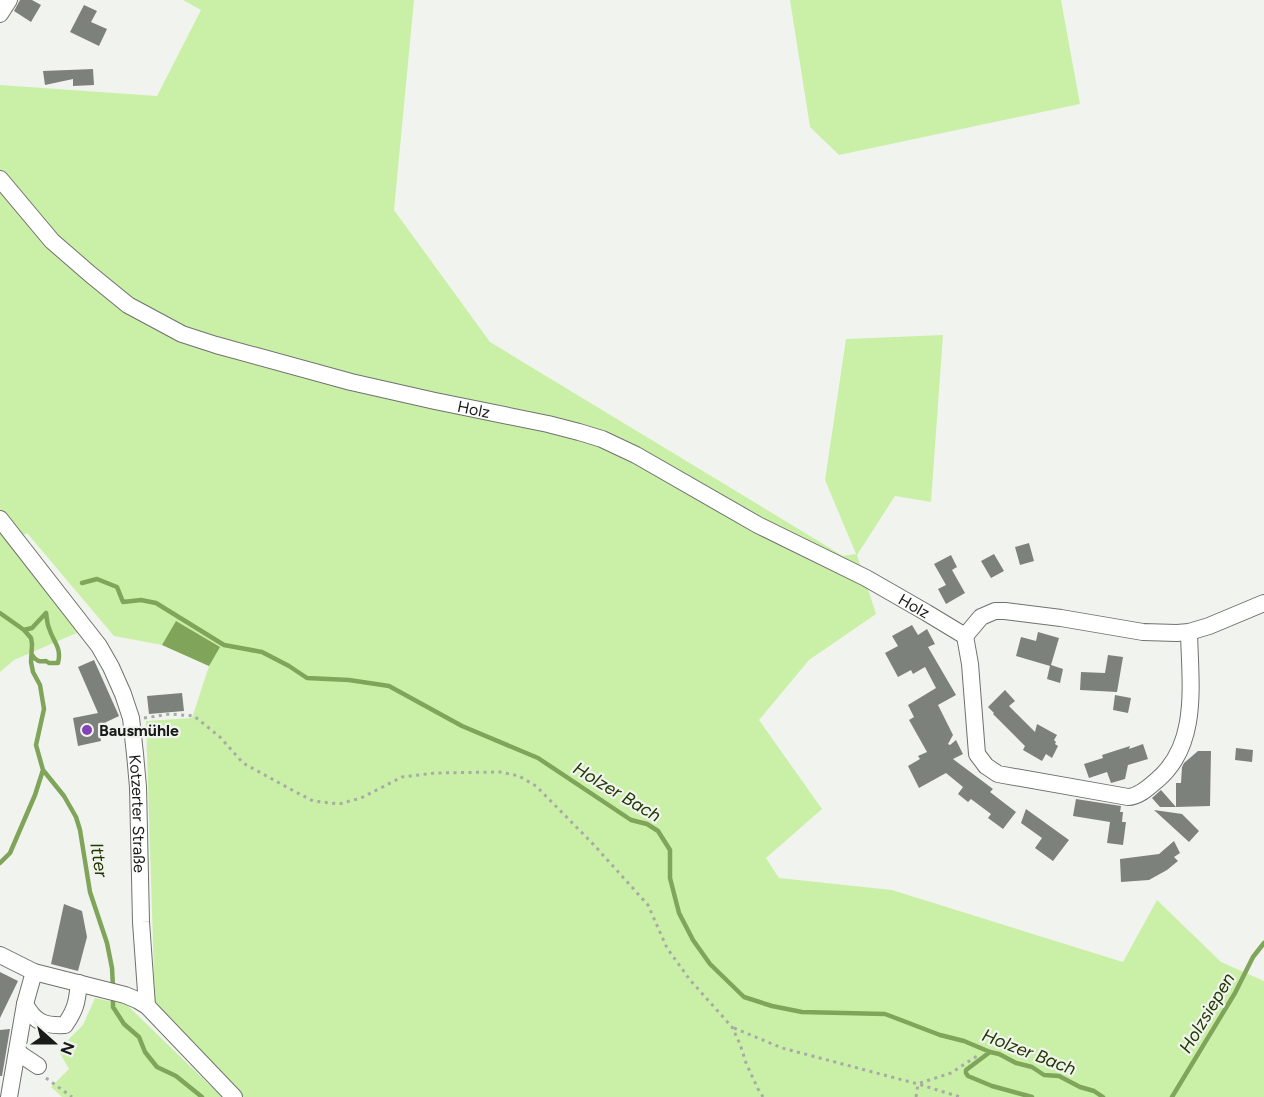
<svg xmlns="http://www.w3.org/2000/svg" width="1264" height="1097" font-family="Figtree,sans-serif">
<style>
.green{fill:#caf0a7}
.water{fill:#7fa45a}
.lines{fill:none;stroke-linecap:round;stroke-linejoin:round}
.stream{stroke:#7fa45a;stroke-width:4.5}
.building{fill:#7d817b}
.minor-casing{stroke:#6f726c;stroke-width:18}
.path{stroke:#a7aaa5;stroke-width:3;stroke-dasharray:3 4.5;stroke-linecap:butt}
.minor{stroke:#fff;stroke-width:16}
.poi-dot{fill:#8442b6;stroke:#f1f4ee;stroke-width:2}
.labels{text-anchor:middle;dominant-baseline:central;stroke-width:4.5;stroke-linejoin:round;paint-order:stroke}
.street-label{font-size:16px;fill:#1a1b19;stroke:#f1f4ee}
.poi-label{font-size:16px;font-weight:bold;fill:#1a1b19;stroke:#f1f4ee;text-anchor:start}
.water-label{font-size:18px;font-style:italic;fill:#213801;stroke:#f1f4ee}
</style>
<rect width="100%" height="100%" fill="#f1f4ee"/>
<path class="green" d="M183,0H414L394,210L490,342L843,556L856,554L825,480L846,339L943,335L931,502L895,496L857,555L876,614L809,660L759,720L822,809L766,858L779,878L892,890L1123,962L1157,900L1221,962L1264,981V1097H243L155,1006L146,721L192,718L209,666L162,645L114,636L27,533L9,545L79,632L14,660L0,672V85L157,96L201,10Z
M790,0H1061L1080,104L839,155L810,127Z
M95,998L127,1005L222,1097H62L51,1087L69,1069L58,1050L83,1025Z"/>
<path class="water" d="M176,621L220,647L209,666L162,645Z"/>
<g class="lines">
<path class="stream" d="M82,583L97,579L117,587L123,602L141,600L156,603L224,645L262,652L289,666L307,678L349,680L389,686L462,726L538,758L631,820L647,824L658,831L670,850V878L679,913L693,940L710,964L744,997L772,1006L802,1012L885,1014L940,1035L964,1041L990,1052L999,1054L1016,1063L1032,1067L1044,1075L1059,1076L1080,1087L1094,1091L1103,1097
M0,613L24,630L31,638L32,644L31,662L33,672L40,685L44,709L36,745L43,770L64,796L76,817L80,830L90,892L107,943L112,968L113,987
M24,630L32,628L46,613C47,618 47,624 49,628C53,642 62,647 58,663H49L46,661C39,662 36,661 32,655
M0,863L10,853L35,795L43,770
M113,996V1007L124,1024L139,1037L145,1052L157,1067L176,1076L202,1097
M990,1052L966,1070V1073L968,1076L992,1086L1032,1097
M1172,1097L1235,993L1253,957L1264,943"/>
</g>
<path class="building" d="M20,0H32L41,5L31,22L14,11Z
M84,5L97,11L91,22L107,29L99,46L70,32Z
M93,69L94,85L73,86V79L45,85L43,71Z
M1029,543L1034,561L1020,565L1015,547Z
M994,554L1004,571L991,578L981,561Z
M951,555L957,567L952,570L965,593L946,604L938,589L946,585L934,564Z
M912,625L918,635L927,629L935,644L928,647L956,695L938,705L953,735L948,744L950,745L956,740L963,754L953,759L993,789L990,792L1016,812L1003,829L988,818L991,814L971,799L968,802L958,794L963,787L946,773L919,788L908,766L920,759L918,756L927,752L909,720L914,717L908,705L936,688L925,667L913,674L911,670L898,677L885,653L898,646L892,636Z
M1038,632L1059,638L1051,665L1063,669L1060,683L1047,679L1050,666L1016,656L1021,637L1036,641Z
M1108,655L1123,657L1117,692L1080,690L1081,672L1105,673Z
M94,660L119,716L98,726L101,741L78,746L73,718L98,713L78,667Z
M1005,690L1015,701L1009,706L1035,732L1037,724L1057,735L1054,740L1056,742L1055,744L1058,746L1052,758L1046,754L1042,761L1023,750L1025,746L993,714L994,713L988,707Z
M182,693L184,711L149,714L147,696Z
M1115,695L1131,698L1128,713L1113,710Z
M1143,744L1148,759L1128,765L1125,779L1111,783L1107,772L1089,778L1084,764L1103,758L1102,755L1130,746L1129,749Z
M1236,748L1253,750L1252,762L1235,760Z
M1198,751H1211L1210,806L1176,807V783H1181L1182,767L1184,763Z
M1161,790L1176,807H1160L1152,798Z
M1076,799L1121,806L1120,812H1123L1122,822H1126L1123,845L1107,843L1110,822L1073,816Z
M1026,809L1069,840L1053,861L1035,848L1042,838L1021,823Z
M1154,810L1182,814L1199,831L1189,842Z
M1174,841L1180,853L1174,857L1178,861L1167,870L1149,880L1121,882L1120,859L1159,854Z
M64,904L82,911L87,937L78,971L51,964Z
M0,972L18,981L0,1018Z
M10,1029L2,1076H0V1030Z"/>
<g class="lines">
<g class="minor-casing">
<g id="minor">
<path d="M0,14L9,0"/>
<path id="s1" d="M0,179L52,241L90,274L128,305L182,334L216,345L351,382L435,401L548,424L579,432L602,439L636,455L758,525L866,578L927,613L965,636L970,664L977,754L986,766L998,774L1128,797C1138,797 1148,788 1156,781C1200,745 1190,683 1189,632"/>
<path id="s2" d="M0,519L99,646L111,667L123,694L131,718L135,754L138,787L141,922L147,1006"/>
<path d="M965,636L981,617L995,611H1005L1061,618L1143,632L1177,633L1189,632L1209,626L1264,603"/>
<path d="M0,955L34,972L125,995L137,1000L147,1006L234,1097"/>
<path d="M25,1004C35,1023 45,1026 65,1025C76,1009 77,1002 79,983"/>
<path d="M17,1052L38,1066"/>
<path d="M9,1097L25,1004L34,972"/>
</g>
</g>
<path class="path" d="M144,718L170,714L194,716L220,737L243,763L292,790L313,801L339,804L361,798L402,777L435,773L500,772L519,776L536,786L594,845L648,905L667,948L690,980L732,1027L740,1044L746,1063L758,1089L763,1097
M734,1028L782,1048L918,1084L960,1097
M46,1078L72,1097
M920,1083L951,1073L980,1054
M916,1097L918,1084"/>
<use href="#minor" class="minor"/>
</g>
<circle class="poi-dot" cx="87" cy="730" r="6"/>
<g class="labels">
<g class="street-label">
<text stroke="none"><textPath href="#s1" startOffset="543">Holz</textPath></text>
<text stroke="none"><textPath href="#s1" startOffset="1029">Holz</textPath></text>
<text stroke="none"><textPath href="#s2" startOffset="336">Kotzerter Straße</textPath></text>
</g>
<g class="poi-label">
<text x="99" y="730">Bausmühle</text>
</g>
<g class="water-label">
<text transform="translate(617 792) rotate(31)">Holzer Bach</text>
<text transform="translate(99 860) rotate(81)">Itter</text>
<text transform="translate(1207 1013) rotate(-59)">Holzsiepen</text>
<text transform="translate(1029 1052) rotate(21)">Holzer Bach</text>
</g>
</g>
<g transform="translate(54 1043) rotate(111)" stroke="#f1f4ee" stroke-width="4.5" paint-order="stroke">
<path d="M0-4.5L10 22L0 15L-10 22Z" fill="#1a1b19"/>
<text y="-9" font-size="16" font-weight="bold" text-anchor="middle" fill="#1a1b19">N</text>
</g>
</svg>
